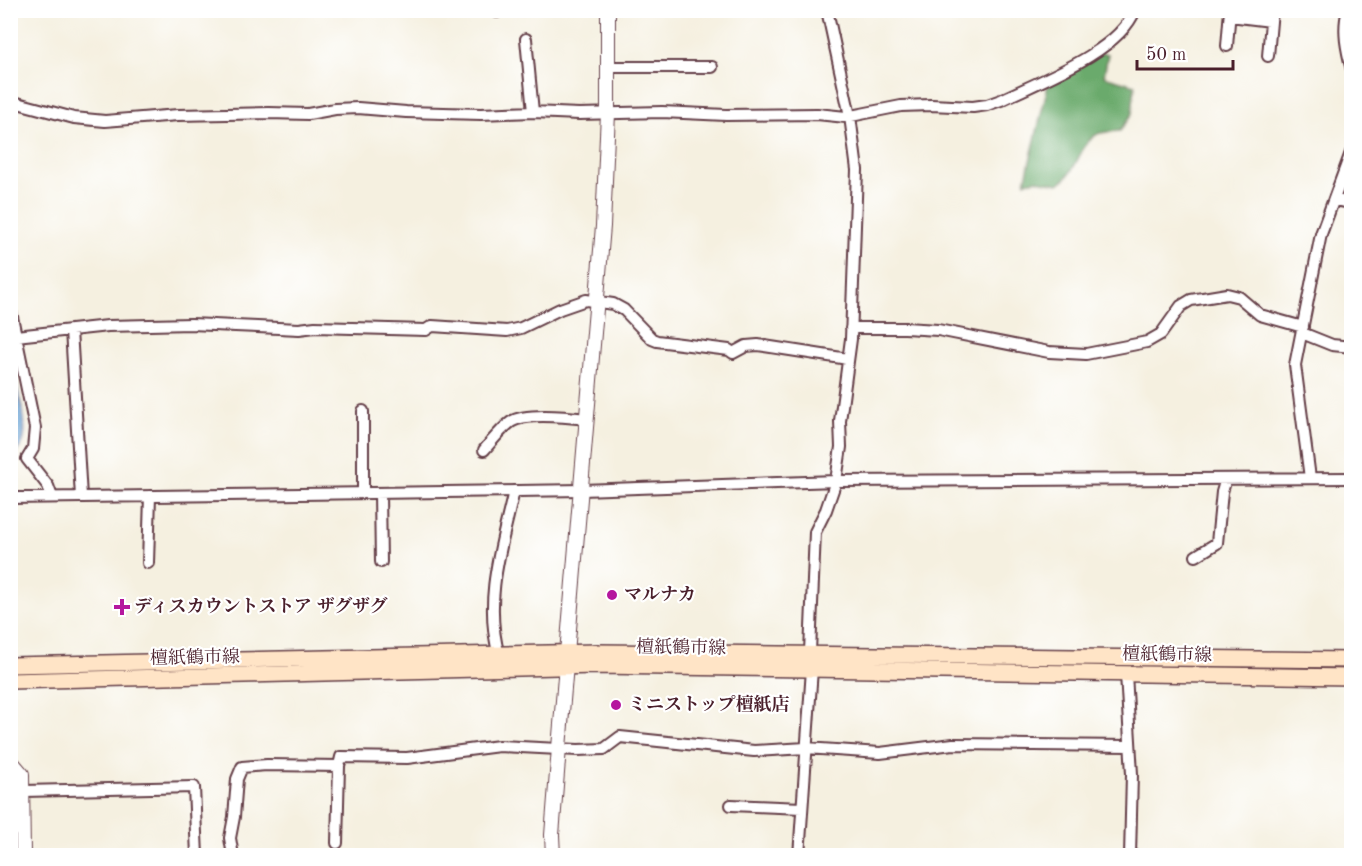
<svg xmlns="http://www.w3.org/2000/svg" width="1362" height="866" font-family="'Old Standard TT','Noto Serif JP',serif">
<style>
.forest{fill:#6baa6c;stroke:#5a644c;stroke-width:1.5}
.water{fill:#629fd3;stroke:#565f7f;stroke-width:1.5}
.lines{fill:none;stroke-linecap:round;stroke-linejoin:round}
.minor-casing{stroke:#643e46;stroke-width:14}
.tertiary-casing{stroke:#643e46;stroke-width:16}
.secondary-casing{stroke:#643e46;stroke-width:18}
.minor{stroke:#fff;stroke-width:10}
.tertiary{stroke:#fff;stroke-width:14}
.secondary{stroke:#ffe4c6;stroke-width:15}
.poi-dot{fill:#b5179e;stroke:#fff;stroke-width:2}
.labels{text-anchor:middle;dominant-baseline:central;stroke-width:4.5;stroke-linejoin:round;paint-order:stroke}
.poi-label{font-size:18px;font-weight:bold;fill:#4a1f2b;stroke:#fff;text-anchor:start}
.street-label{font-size:18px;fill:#4a1f2b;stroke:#fff}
</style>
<rect width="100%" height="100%" fill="#fff"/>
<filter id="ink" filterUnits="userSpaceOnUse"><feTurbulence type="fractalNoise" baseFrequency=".0167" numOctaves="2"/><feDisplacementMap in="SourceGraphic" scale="12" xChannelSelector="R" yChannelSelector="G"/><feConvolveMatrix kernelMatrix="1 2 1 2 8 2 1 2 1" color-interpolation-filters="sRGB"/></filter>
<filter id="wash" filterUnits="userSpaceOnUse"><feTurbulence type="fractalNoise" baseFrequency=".008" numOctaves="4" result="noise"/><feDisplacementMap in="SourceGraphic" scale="24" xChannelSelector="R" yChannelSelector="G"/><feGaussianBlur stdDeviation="1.35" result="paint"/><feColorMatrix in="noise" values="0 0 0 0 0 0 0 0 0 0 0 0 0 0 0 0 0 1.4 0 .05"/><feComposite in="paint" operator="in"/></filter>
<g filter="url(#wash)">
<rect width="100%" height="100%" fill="#f5f0e0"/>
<path class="forest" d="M1101,53L1108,54L1104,76L1135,85L1132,114L1120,131C1113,132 1102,131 1096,135C1079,145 1078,171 1059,184L1037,180L1025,182L1049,81Z"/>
<path class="water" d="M10,358C14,376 28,422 24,438C23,446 16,453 11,458Z"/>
</g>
<g filter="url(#ink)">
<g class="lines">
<g class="minor-casing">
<path id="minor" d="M1348,10C1342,30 1347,51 1352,70
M497,12V10
M1230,16L1271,21
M526,39L533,112
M1227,46L1230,10
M1268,56L1272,10
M608,67H712
M10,101L74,118L105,121L178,115L269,113L308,114L335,109L358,108L406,112L481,114L533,112L579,114L662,112L726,115L817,114L846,117L901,106L931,105L973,107L987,105L1001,100C1040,81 1119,52 1135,10
M1334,200L1352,203
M10,307L35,428L33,449L27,459L48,486L52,497
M851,328H905L938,330L1049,352L1086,354L1147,342L1161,334L1181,306L1191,300L1227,294L1239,297L1260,315L1303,327
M71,330L81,497
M1302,333L1332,345L1352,347
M16,336L108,326L191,324L299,329L315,327L426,330L432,326L507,331L521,328L560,309L586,300L613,304L624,310L652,339L657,341L729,350L733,353L746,346L758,345L848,359
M363,411V493
M484,450C492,441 501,429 511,422C525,412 570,417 587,419
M1310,478L1295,365L1321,234L1352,150
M380,493L381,562
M10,498L582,490L836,481L1352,478
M1196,556L1217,543L1222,492L1226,479
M148,563L150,496
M810,652L815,532L826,510L836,481L841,447L840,421L851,339L857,170L850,116L827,10
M499,655C483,600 502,544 514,491
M1126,674L1132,774L1130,856
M24,791L194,787L197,856
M731,805L802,808
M337,843L339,766
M233,856L230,838L234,817L237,779L242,767L267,765L339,766L341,757L407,758L499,746L578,750L604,749L620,737L754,751L806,748L880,753L953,744L1130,746
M799,856L812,669"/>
</g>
<g class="tertiary-casing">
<path id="tertiary" d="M10,760L22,774L23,856
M553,856L552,835L559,748L603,226L608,113V10"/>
</g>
<g class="secondary-casing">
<path id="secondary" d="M10,665L597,652L1352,660
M10,681L596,666L1352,677"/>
</g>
<use href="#minor" class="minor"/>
<use href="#tertiary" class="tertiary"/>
<use href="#secondary" class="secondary"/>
</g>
</g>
<g class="poi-dot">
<circle cx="612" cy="595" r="6"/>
<path d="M119 598h6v6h6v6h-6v6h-6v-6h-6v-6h6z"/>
<circle cx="616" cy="705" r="6"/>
</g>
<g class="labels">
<g class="poi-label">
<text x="624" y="595">マルナカ</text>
<text x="134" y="607">ディスカウントストア ザグザグ</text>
<text x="628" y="705">ミニストップ檀紙店</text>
</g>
<g class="street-label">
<text transform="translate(681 648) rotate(1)">檀紙鶴市線</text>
<text transform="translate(1167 655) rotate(1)">檀紙鶴市線</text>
<text transform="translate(195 658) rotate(-1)">檀紙鶴市線</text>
</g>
</g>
<rect width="1362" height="866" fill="none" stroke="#fff" stroke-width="36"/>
<path d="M1137 60v9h96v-9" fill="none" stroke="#4a1f2b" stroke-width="3"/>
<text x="1146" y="60" font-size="18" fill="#4a1f2b" stroke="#ffffff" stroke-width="4.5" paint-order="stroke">50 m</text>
</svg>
